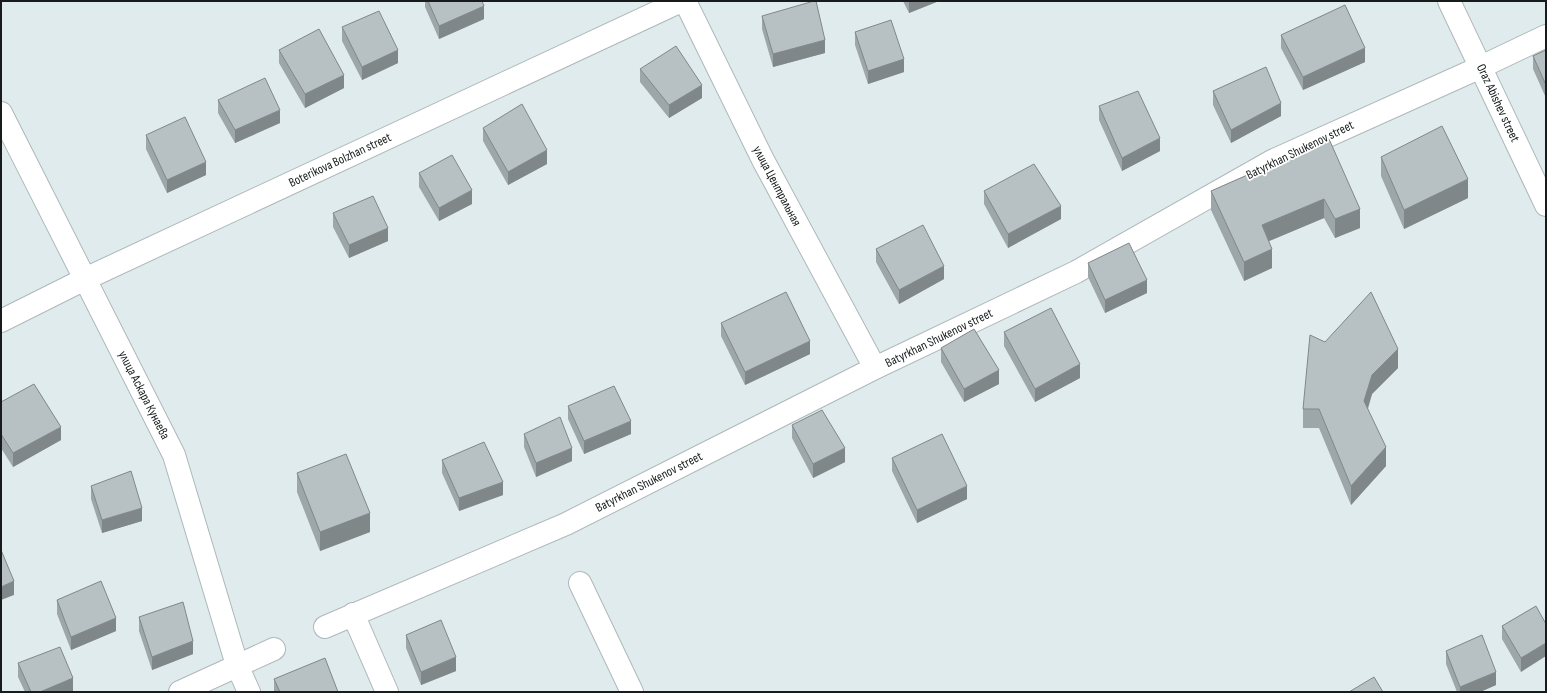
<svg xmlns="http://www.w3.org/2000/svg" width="1547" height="693" font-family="'Sofia Sans Condensed',sans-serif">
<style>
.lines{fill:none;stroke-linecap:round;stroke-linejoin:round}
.minor-casing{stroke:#aeb8ba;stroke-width:24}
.minor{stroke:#fff;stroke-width:22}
.wall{fill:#9da6a9}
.shaded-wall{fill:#808789}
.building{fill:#b7c1c4;stroke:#808789}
.labels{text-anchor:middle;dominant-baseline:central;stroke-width:3.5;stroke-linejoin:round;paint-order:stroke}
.street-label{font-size:13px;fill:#171b1b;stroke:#fff}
</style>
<rect width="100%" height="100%" fill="#e0ebed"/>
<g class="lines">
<g class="minor-casing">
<path id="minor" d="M685,1L763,160L875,368
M1449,1L1546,205
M1,113L174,455L237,665L249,692
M1,321L85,279L681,1
M580,583L632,692
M353,614L387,692
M325,627L566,524L875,368L1076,272L1272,161L1481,67L1546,36
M180,692L274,649"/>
</g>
<use href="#minor" class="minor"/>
</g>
<path class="wall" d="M425,1H428L484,19L439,39L425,7Z
M903,1H939L909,13Z
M762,16L825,53L773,67L762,29Z
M342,27L398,63L362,80L342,41Z
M855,32L904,72L868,84L855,45Z
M1281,35L1365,62L1303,90L1281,48Z
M279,50L344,88L305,108L279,63Z
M1546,50V98L1533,69V56Z
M640,69L702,98L669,118L640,82Z
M1213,91L1281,116L1231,143L1213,105Z
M218,100L280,123L235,143L218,113Z
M1099,106L1160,151L1122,171L1099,120Z
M483,128L547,164L508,185L483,141Z
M146,135L206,175L167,193L146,149Z
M1329,139L1360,228L1335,238L1324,218L1269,241L1272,268L1244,281L1211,210V191Z
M1381,157L1468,198L1404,229L1381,176Z
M419,173L472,204L439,221L419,187Z
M984,191L1061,219L1008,248L984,204Z
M333,213L388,241L349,258L333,227Z
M876,249L944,279L899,304L876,262Z
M1088,263L1147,293L1105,313L1088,277Z
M721,323L810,354L745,385L721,336Z
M1004,332L1080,378L1035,402L1004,346Z
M1325,342L1398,368L1372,394L1368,409L1386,466L1351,505L1319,428H1303V409Z
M941,348L999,384L964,402L941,362Z
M1,402L61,440L13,467L1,448Z
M568,406L631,434L584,454L568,419Z
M792,425L845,462L813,478L792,438Z
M524,434L572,461L536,477L524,447Z
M892,458L967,499L917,523L892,471Z
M442,460L503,495L459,511L442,473Z
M297,473L370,532L320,551L297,492Z
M91,486L142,521L102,533L91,499Z
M57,600L116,631L71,650L57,614Z
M1536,606L1521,672L1502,639V626Z
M139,617L193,654L152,670L139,631Z
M406,635L456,671L421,685L406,648Z
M1446,651L1496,685L1480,692H1457L1446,664Z
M18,663L73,691L72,692H25L18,677Z
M274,679L338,692H274Z"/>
<path class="shaded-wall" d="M909,1H939L909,13Z
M484,6V19L439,39V26Z
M825,40V53L773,67V54Z
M1365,48V62L1303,90V77Z
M398,50V63L362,80V67Z
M904,59V72L868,84V71Z
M344,75V88L305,108V94Z
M702,85V98L669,118V105Z
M1281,103V116L1231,143V130Z
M280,110V123L235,143V130Z
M1160,138V151L1122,171V158Z
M547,150V164L508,185V172Z
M206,162V175L167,193V180Z
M1468,179V198L1404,229V210Z
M472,190V204L439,221V208Z
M1324,199V218L1262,244V225Z
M1061,206V219L1008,248V234Z
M1360,209V228L1335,238V219Z
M388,228V241L349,258V245Z
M1272,249V268L1244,281V262Z
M944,266V279L899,304V290Z
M1147,280V293L1105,313V300Z
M810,341V354L745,385V372Z
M1398,349V368L1372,394L1364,420V401L1372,375Z
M1080,364V378L1035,402V389Z
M999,370V384L964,402V389Z
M631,421V434L584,454V441Z
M61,427V440L13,467V453Z
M1386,447V466L1351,505V486Z
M572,448V461L536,477V463Z
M845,448V462L813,478V464Z
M503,482V495L459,511V498Z
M967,486V499L917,523V510Z
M142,508V521L102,533V520Z
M370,513V532L320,551V532Z
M14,581V595L1,600V587Z
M116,618V631L71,650V637Z
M193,641V654L152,670V657Z
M1546,643V656L1521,672V658Z
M456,657V671L421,685V672Z
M1496,672V685L1480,692H1460V687Z
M73,678V691L72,692H40Z"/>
<path class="building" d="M428,1H482L484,6L439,26Z
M814,1H816L825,40L773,54L762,16Z
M1345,5L1365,48L1303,77L1281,35Z
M379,11L398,50L362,67L342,27Z
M891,20L904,59L868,71L855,32Z
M319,29L344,75L305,94L279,50Z
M676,46L702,85L669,105L640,69Z
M1546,50V85L1533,56Z
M1266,67L1281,103L1231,130L1213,91Z
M265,78L280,110L235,130L218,100Z
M1138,91L1160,138L1122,158L1099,106Z
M522,104L547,150L508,172L483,128Z
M185,117L206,162L167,180L146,135Z
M1442,126L1468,179L1404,210L1381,157Z
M1329,139L1360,209L1335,219L1324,199L1262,225L1272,249L1244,262L1211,191Z
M452,155L472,190L439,208L419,173Z
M1034,164L1061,206L1008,234L984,191Z
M373,196L388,228L349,245L333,213Z
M923,225L944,266L899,290L876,249Z
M1129,243L1147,280L1105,300L1088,263Z
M786,292L810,341L745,372L721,323Z
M1371,292L1398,349L1372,375L1364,401L1386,447L1351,486L1319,409H1303L1310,335L1325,342Z
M1051,308L1080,364L1035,389L1004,332Z
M974,329L999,370L964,389L941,348Z
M34,384L61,427L13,453L1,434V402Z
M614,386L631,421L584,441L568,406Z
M822,410L845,448L813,464L792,425Z
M560,417L572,448L536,463L524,434Z
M942,434L967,486L917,510L892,458Z
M484,442L503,482L459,498L442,460Z
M346,454L370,513L320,532L297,473Z
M131,471L142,508L102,520L91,486Z
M1,550L14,581L1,587Z
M101,581L116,618L71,637L57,600Z
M183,602L193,641L152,657L139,617Z
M1536,606L1546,624V643L1521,658L1502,626Z
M441,620L456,657L421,672L406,635Z
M1482,635L1496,672L1460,687L1446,651Z
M60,647L73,678L40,692H31L18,663Z
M325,658L338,692H280L274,679Z
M1374,677L1383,692H1349Z"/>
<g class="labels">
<g class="street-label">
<text transform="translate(1498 103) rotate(65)">Oraz Abishev street</text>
<text transform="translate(1300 150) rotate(-26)">Batyrkhan Shukenov street</text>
<text transform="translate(340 160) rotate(-25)">Boterikova Bolzhan street</text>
<text transform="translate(777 186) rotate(62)">улица Центральная</text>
<text transform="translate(939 338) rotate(-26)">Batyrkhan Shukenov street</text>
<text transform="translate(144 395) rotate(63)">улица Аскара Кунаева</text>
<text transform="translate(649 482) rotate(-27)">Batyrkhan Shukenov street</text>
</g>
</g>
<rect width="1547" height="693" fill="none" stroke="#171b1b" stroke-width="4"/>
</svg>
